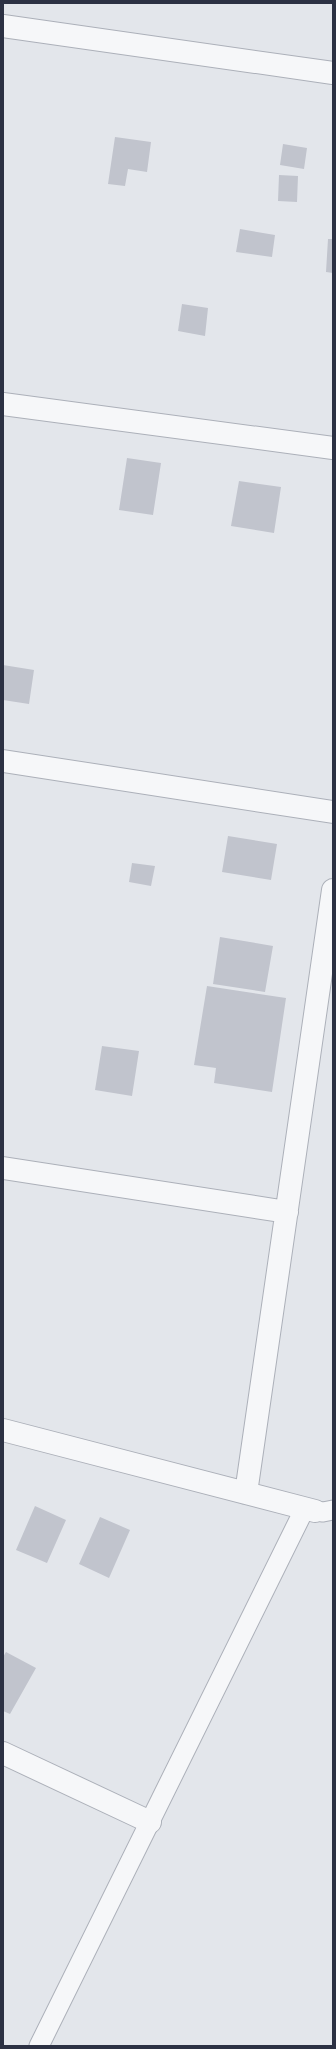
<svg xmlns="http://www.w3.org/2000/svg" width="336" height="2049" font-family="Mulish,sans-serif">
<style>
.building{fill:#c1c4cd}
.lines{fill:none;stroke-linecap:round;stroke-linejoin:round}
.lane-casing{stroke:#acb0b9;stroke-width:21}
.street-casing{stroke:#acb0b9;stroke-width:24}
.lane{stroke:#f6f7f9;stroke-width:19}
.street{stroke:#f6f7f9;stroke-width:22}
</style>
<rect width="100%" height="100%" fill="#e3e6eb"/>
<path class="building" d="M115,137L151,142L147,172L128,169L125,186L108,184Z
M283,144L307,148L304,169L280,165Z
M279,175L298,176L297,202L278,201Z
M240,229L275,235L272,257L236,252Z
M328,239H333V273L326,272Z
M182,304L208,308L205,336L178,331Z
M127,458L161,463L153,515L119,510Z
M239,481L281,487L274,533L231,526Z
M3,665L34,670L29,704L3,700Z
M228,836L277,844L271,880L222,872Z
M132,863L155,866L151,886L129,882Z
M220,937L273,946L265,992L213,984Z
M207,986L286,998L272,1092L214,1083L216,1068L194,1065Z
M102,1046L139,1051L132,1096L95,1090Z
M35,1506L66,1520L47,1563L16,1550Z
M100,1517L130,1530L109,1578L79,1564Z
M6,1652L36,1668L10,1714L3,1711V1657Z"/>
<g class="lines">
<g class="lane-casing">
<path id="lane" d="M315,1511L323,1512L333,1510
M39,2046L305,1508"/>
</g>
<g class="street-casing">
<path id="street" d="M3,26L333,73
M3,404L333,448
M3,761L333,812
M3,1168L287,1212
M3,1430L315,1511
M246,1493L333,890
M3,1753L150,1822"/>
</g>
<use href="#lane" class="lane"/>
<use href="#street" class="street"/>
</g>
<rect width="336" height="2049" fill="none" stroke="#2c3143" stroke-width="8"/>
</svg>
